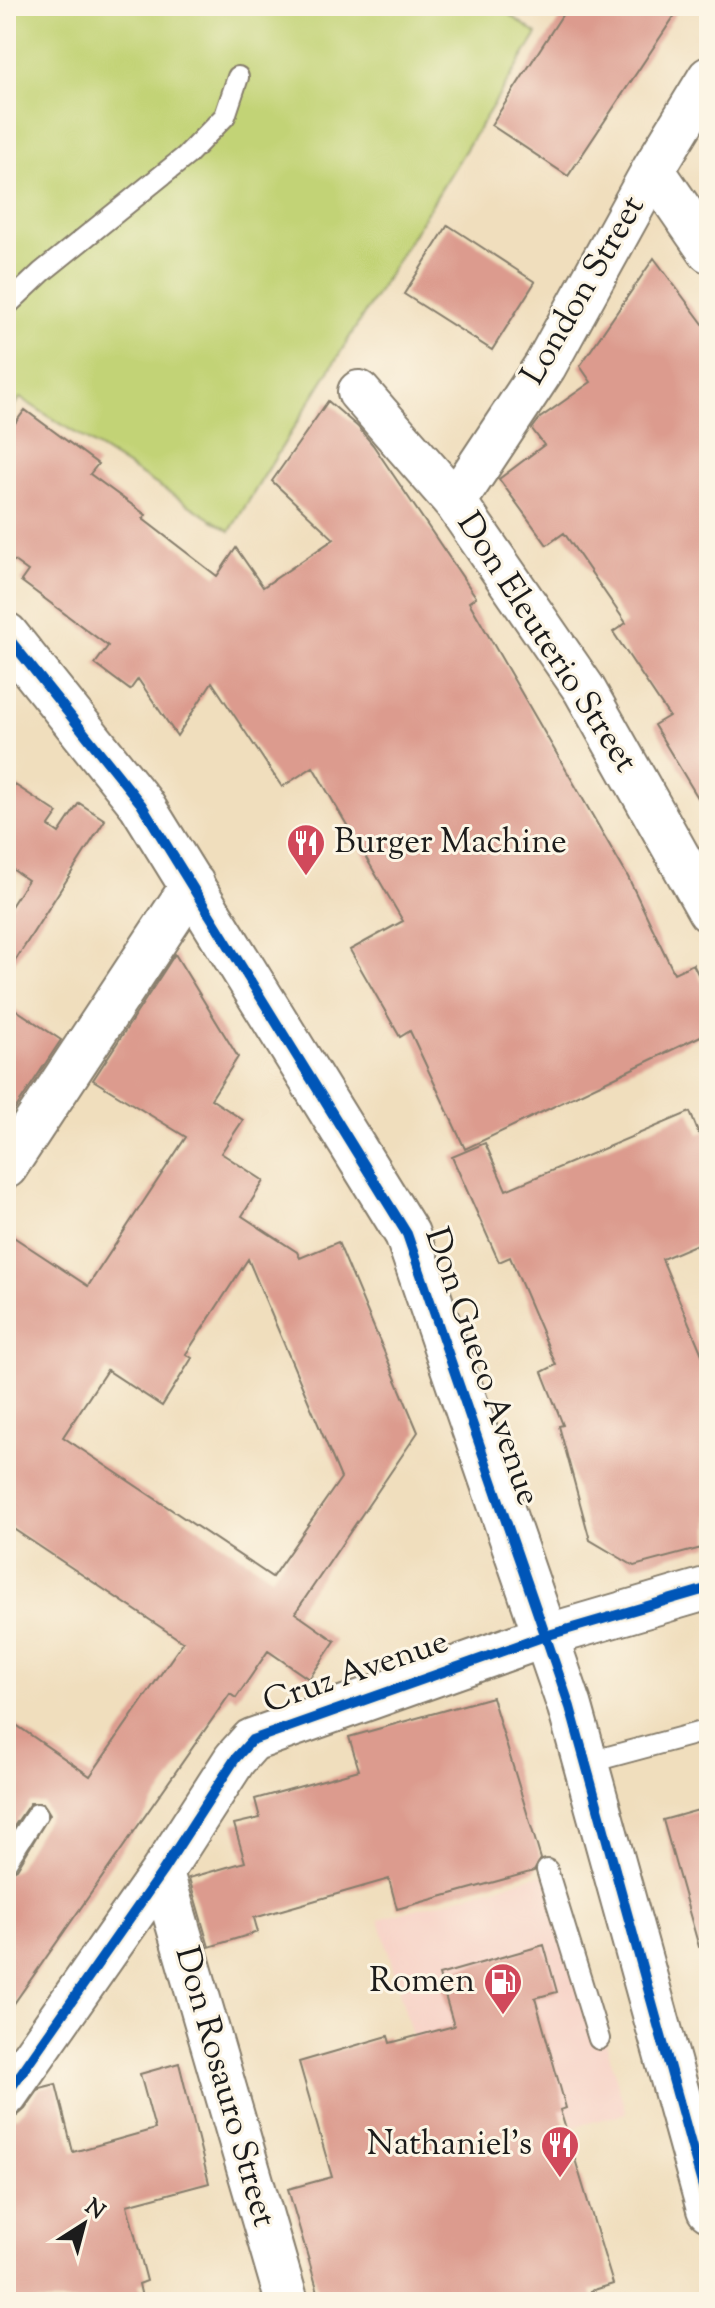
<svg xmlns="http://www.w3.org/2000/svg" width="715" height="2308" font-family="'Sorts Mill Goudy',serif">
<style>
.built{fill:#f7d1c6}
.green{fill:#c2d376;stroke:#6f7849;stroke-width:2}
.building{fill:#dc9b8e;fill-rule:evenodd}
.lines{fill:none;stroke-linecap:round;stroke-linejoin:round}
.lane-casing{stroke:#867d6c;stroke-width:24}
.street-casing{stroke:#867d6c;stroke-width:46}
.secondary-casing{stroke:#867d6c;stroke-width:48}
.lane{stroke:#fff;stroke-width:20}
.street{stroke:#fff;stroke-width:42}
.secondary{stroke:#fff;stroke-width:44}
.cycleway-casing{stroke:#fcf5e5;stroke-width:15}
.cycleway{stroke:#0057b8;stroke-width:10}
.labels{text-anchor:middle;dominant-baseline:central;stroke-width:6;stroke-linejoin:round;paint-order:stroke}
.street-label{font-size:34px;fill:#1c1c1c;stroke:#fcf5e5}
.poi-label{font-size:34px;fill:#1c1c1c;stroke:#fcf5e5;text-anchor:end}
</style>
<rect width="100%" height="100%" fill="#fcf5e5"/>
<filter id="ink" filterUnits="userSpaceOnUse"><feTurbulence type="fractalNoise" baseFrequency=".0125" numOctaves="2"/><feDisplacementMap in="SourceGraphic" scale="16" xChannelSelector="R" yChannelSelector="G"/><feConvolveMatrix kernelMatrix="1 2 1 2 8 2 1 2 1" color-interpolation-filters="sRGB"/></filter>
<filter id="wash" filterUnits="userSpaceOnUse"><feTurbulence type="fractalNoise" baseFrequency=".006" numOctaves="4" result="noise"/><feDisplacementMap in="SourceGraphic" scale="32" xChannelSelector="R" yChannelSelector="G"/><feGaussianBlur stdDeviation="1.8" result="paint"/><feColorMatrix in="noise" values="0 0 0 0 0 0 0 0 0 0 0 0 0 0 0 0 0 1.4 0 .05"/><feComposite in="paint" operator="in"/></filter>
<g filter="url(#wash)">
<rect width="100%" height="100%" fill="#f0debd"/>
<path class="built" d="M557,1870L626,2113L573,2127L569,2115L444,2149L379,1919Z"/>
<path class="green" d="M6,6H497L537,34L230,531L20,398L6,417Z"/>
<g id="blocks">
<path class="building" d="M568,6H681L568,176L491,125Z
M448,225L535,282L492,350L404,294Z
M654,258L709,332V816L654,725L669,716L613,632L626,623L564,533L547,545L499,479L544,445L532,429L540,418L591,382L580,366Z
M328,401L358,427L373,445L476,597L469,602L628,877L674,973L693,964L709,996V1032L465,1149L410,1031L400,1037L350,950L403,921L313,767L282,787L212,682L177,736L138,679L130,690L95,664L108,646L21,581L28,571L6,555V435L25,410L98,464L90,474L146,515L143,519L217,576L236,548L263,587L334,539L272,481Z
M6,779L58,813L49,826L59,833L79,803L105,820L6,975V914L28,880L6,865Z
M175,954L238,1057L211,1099L243,1120L221,1153L264,1181L242,1216L297,1252L300,1258L338,1242L418,1432L295,1613L335,1641L309,1679L268,1651L236,1698L230,1694L6,2015V1875L17,1869L50,1814L43,1803H30L6,1838V1718L90,1776L183,1642L6,1524V1232L88,1286L186,1137L93,1080ZM248,1259L341,1478L272,1577L63,1437L107,1370L162,1406L192,1358L186,1354Z
M6,1003L61,1040L6,1123Z
M690,1112L699,1134L709,1130V1239L662,1259L709,1371V1546L634,1566L590,1540L559,1426L563,1425L542,1372L556,1365L510,1257L499,1262L452,1157L485,1143L506,1190Z
M492,1697L541,1859L534,1871L397,1909L389,1879L254,1918L258,1932L209,1947L189,1878L245,1862L234,1824L260,1818L255,1799L359,1770L349,1737Z
M709,1807V1946L699,1947L663,1820Z
M544,1945L557,1992L535,1998L566,2108L560,2110L613,2284L591,2291L595,2302H321L288,2189L332,2177L299,2062L388,2036L390,2043L454,2026L439,1975Z
M179,2063L209,2183L127,2205L147,2281L139,2284L143,2302H6V2119L17,2116L25,2109L40,2088L56,2084L73,2152L155,2129L140,2074Z"/>
</g>
</g>
<g filter="url(#ink)">
<use href="#blocks" fill-opacity="0" stroke="#867d6c" stroke-width="2"/>
<g class="lines">
<g class="lane-casing">
<path id="lane" d="M6,306L42,272L186,156L225,116L238,77
M586,1763L709,1730
M6,1862L37,1814
M547,1870L599,2039"/>
</g>
<g class="street-casing">
<path id="street" d="M653,170L709,251
M359,392L455,502L584,689L709,911
M455,502L545,366L653,170L709,78
M6,1167L193,884
M162,1872L287,2302
M6,2095L162,1872L235,1759L252,1740L545,1636L709,1588"/>
</g>
<g class="secondary-casing">
<path id="secondary" d="M6,635L141,804L407,1234L570,1707L709,2209"/>
</g>
<use href="#lane" class="lane"/>
<use href="#street" class="street"/>
<use href="#secondary" class="secondary"/>
<g class="cycleway-casing">
<path id="cycleway" d="M6,635L141,804L407,1234L570,1707L709,2209
M6,2095L162,1872L235,1759L252,1740L545,1636L709,1588"/>
</g>
<use href="#cycleway" class="cycleway"/>
</g>
</g>
<defs>
<g id="restaurant-pin" transform="scale(2)"><path d="M0 17L-7.5 6A9.5 9.5 0 1 1 7.5 6Z" fill="#d1495b" stroke="#fcf5e5"/><path d="M-5-6h1v4h1v-4h1v4h1v-4h1v5L-1.5 .5V6h-2V.5L-5-1ZM5-6V6H3V1.5H1.5Q1.5-4 5-6Z" fill="#fff"/></g>
<g id="fuel-pin" transform="scale(2)"><path d="M0 17L-7.5 6A9.5 9.5 0 1 1 7.5 6Z" fill="#d1495b" stroke="#fcf5e5"/><path d="M-5.5-6h7V0h2V4h1.3V-2.5L3-4.5l.8-.8L6-3V5H2.5V1h-1V6h-7ZM-4.2-4.7v3.2H.2V-4.7Z" fill="#fff"/></g>
</defs>
<g fill-rule="evenodd">
<use href="#restaurant-pin" x="306" y="843"/>
<use href="#fuel-pin" x="503" y="1982"/>
<use href="#restaurant-pin" x="560" y="2145"/>
</g>
<g class="labels">
<g class="street-label">
<text transform="translate(584 291) rotate(-60)">London Street</text>
<text transform="translate(546 643) rotate(57)">Don Eleuterio Street</text>
<text transform="translate(481 1367) rotate(71)">Don Gueco Avenue</text>
<text transform="translate(356 1673) rotate(-19)">Cruz Avenue</text>
<text transform="translate(224 2087) rotate(74)">Don Rosauro Street</text>
</g>
<g class="poi-label">
<text x="334" y="843" text-anchor="start">Burger Machine</text>
<text x="475" y="1982">Romen</text>
<text x="532" y="2145">Nathaniel's</text>
</g>
</g>
<rect width="715" height="2308" fill="none" stroke="#fcf5e5" stroke-width="32"/>
<g transform="translate(84 2224) rotate(36)" stroke="#fcf5e5" stroke-width="6" paint-order="stroke">
<path d="M0-6L14 30L0 20L-14 30Z" fill="#1c1c1c"/>
<text y="-12" font-size="22" font-weight="bold" text-anchor="middle" fill="#1c1c1c">N</text>
</g>
</svg>
